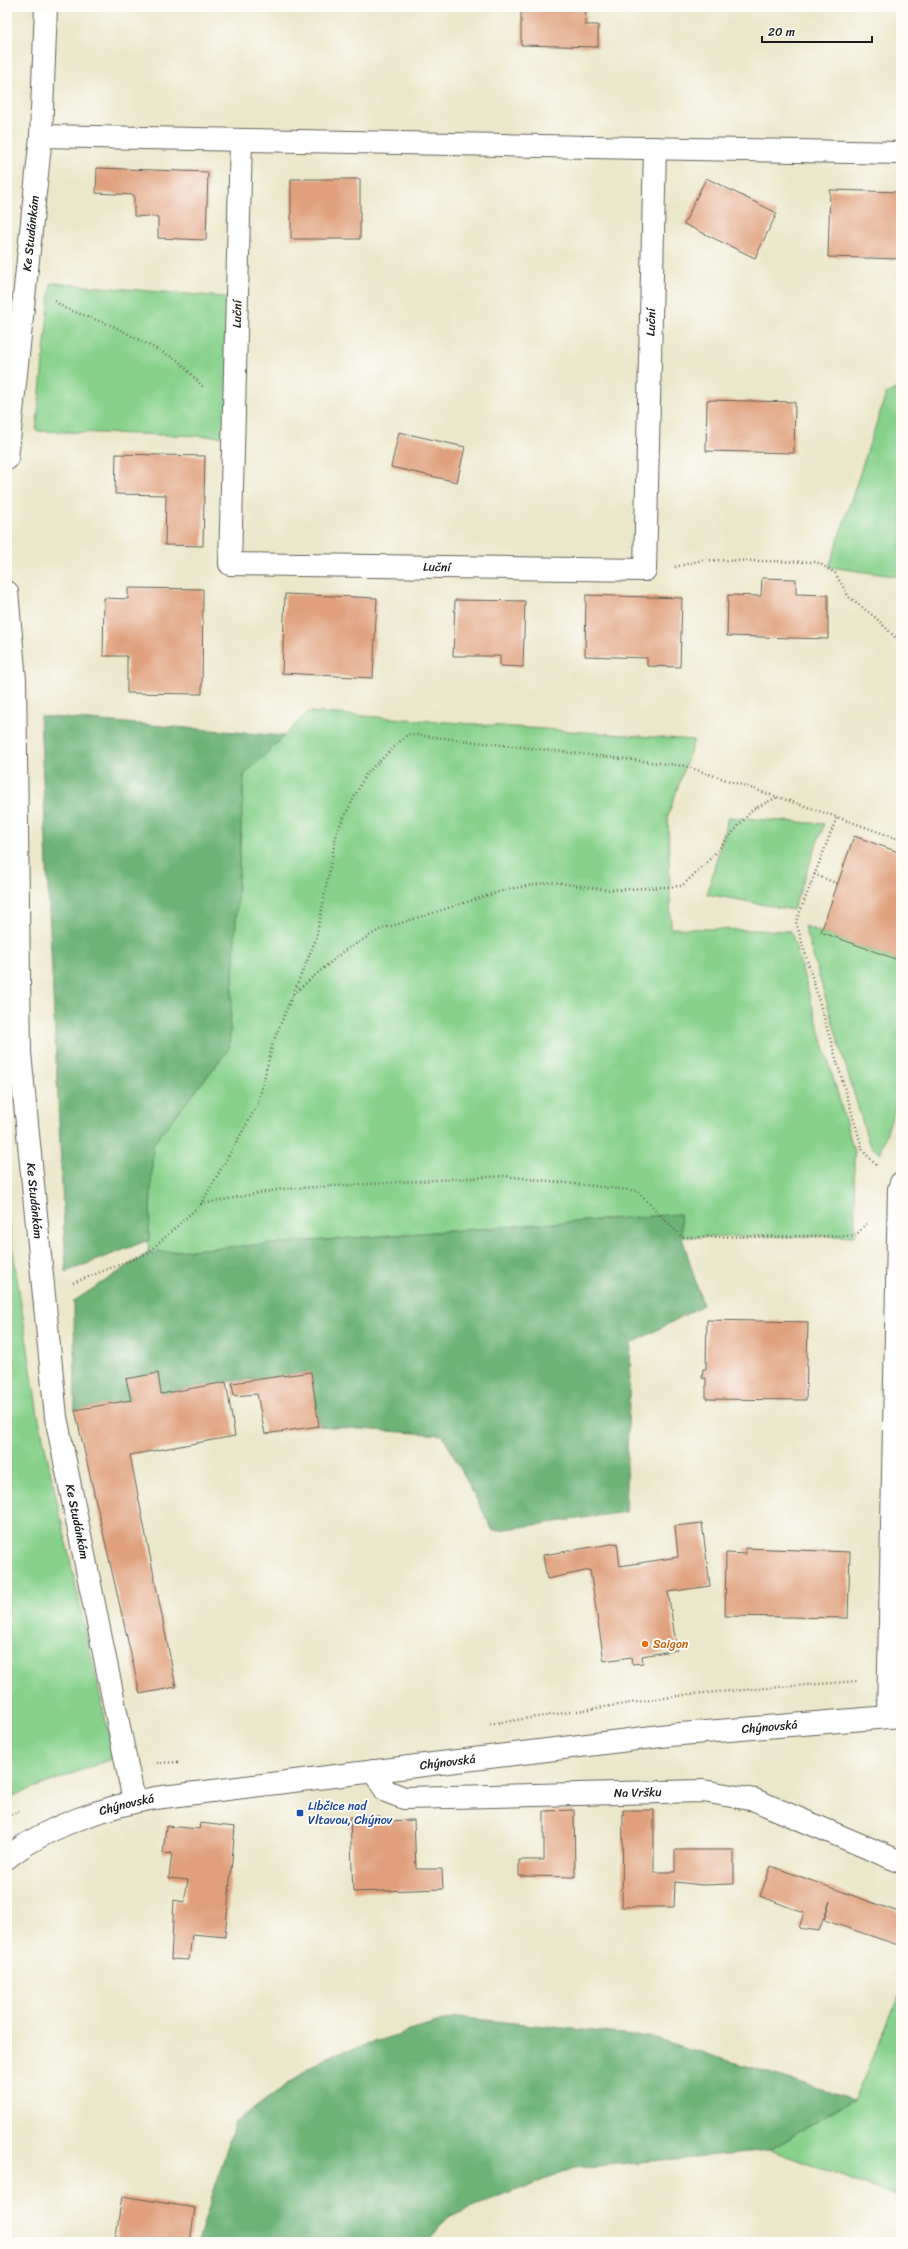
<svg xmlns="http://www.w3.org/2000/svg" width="908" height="2249" font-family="Sriracha,sans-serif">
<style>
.green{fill:#87d18d;stroke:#527654}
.forest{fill:#6db378;stroke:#44684a}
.building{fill:#e0a07e}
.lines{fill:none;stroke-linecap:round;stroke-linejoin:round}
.minor-casing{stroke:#646359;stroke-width:24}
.path{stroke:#646359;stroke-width:2.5;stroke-dasharray:1 3;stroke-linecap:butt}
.minor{stroke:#fff;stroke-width:22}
.food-dot{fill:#e8710a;stroke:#fdfcf7;stroke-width:1.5}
.transit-dot{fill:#1a4fb4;stroke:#fdfcf7;stroke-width:1.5}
.labels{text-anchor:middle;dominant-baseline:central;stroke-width:4;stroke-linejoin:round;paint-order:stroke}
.street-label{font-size:12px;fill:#1c1c1c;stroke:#fdfcf7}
.food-label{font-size:12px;fill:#c56008;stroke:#fdfcf7;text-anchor:start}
.transit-label{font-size:12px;fill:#164399;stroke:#fdfcf7;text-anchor:start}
</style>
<rect width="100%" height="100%" fill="#fdfcf7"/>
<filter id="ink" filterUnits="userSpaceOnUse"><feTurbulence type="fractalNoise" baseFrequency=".025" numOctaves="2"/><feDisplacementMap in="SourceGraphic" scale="8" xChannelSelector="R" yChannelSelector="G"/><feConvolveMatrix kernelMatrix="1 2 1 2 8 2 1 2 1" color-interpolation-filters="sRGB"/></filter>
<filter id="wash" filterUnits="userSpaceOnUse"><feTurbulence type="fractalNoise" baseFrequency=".012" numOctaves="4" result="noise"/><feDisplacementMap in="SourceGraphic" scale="16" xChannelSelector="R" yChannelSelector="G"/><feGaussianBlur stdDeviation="0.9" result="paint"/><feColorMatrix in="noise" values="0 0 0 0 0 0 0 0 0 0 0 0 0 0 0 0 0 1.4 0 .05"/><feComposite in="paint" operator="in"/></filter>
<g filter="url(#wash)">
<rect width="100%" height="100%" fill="#ebe7ca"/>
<path class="green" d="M51,283L237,298L234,437L36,431Z
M901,386V577L829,567L886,394Z
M308,712L694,740L668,816L671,928L791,931L854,1151L855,1236L682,1237L680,1214L148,1253L153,1144L229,1049L244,775Z
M728,817L824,824L793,910L707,894Z
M804,926L901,961V1092L879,1154L869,1144Z
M7,1212L38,1415L114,1758L7,1798Z
M901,1992V2198L770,2150L854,2099Z"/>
<path class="forest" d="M40,716L284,736L244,775L229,1049L153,1144L149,1240L66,1272Z
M680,1214L682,1237L703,1305L631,1344L625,1512L493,1531L443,1435L319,1426L311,1372L226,1382L161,1394L127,1379L131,1400L75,1410L74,1301L148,1253Z
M456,2017L651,2037L854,2099L770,2150L575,2168L449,2216L427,2242H198L235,2122L327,2056Z"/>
<g id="blocks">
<path class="building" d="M521,7H586L585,25H598V47L521,45Z
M97,168L208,172L206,240L158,238V217L134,216V195L96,193Z
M706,178L777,213L755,258L684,224Z
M291,179H360V239H291Z
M830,190L901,192V259L828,257Z
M707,400L795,402L794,453L706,451Z
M399,432L465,447L457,482L391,467Z
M116,454L205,456L203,546L165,545L166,495L115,494Z
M762,578L796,579V594L828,595V639L727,636L728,595L761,596Z
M128,588L203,589L202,694L127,693V656H103L104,598L128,599Z
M285,594L377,598L373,678L282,673Z
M586,595L682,598L680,667L647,666V658L585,656Z
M455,600L525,601L523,667L500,666V656H453Z
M854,836L901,853V961L821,932Z
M707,1320L808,1322L806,1400L706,1399V1378H702L703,1369H706Z
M311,1372L319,1426L265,1434L257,1394L234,1396L232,1383Z
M158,1373L161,1394L226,1382L235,1436L130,1455L176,1687L140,1694L75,1410L131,1400L126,1379Z
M702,1523L710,1586L668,1592L677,1650L642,1656L643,1663L632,1664L631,1657L604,1661L590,1570L547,1579L543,1555L617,1543L620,1566L678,1557L675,1526Z
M745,1548L850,1552L848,1618L725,1616L726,1553L746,1554Z
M574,1810L575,1877L519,1876V1860H544V1811Z
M623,1810H654V1872H675V1850H734V1884L702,1885L675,1882L674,1907H622Z
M380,1816V1821L414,1820L416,1869H442L443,1889L353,1892L350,1817Z
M200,1823L235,1827L225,1937L192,1934L189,1960L171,1959L174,1900L184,1902L188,1880L169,1878L172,1853L163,1854L166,1826L199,1829Z
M771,1866L901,1913V1946L824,1920L830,1901L819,1931L799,1928L804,1913L760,1896Z
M122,2196L195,2208L190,2242H115Z"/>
</g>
</g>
<g filter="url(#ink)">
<use href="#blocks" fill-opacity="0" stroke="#646359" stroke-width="1"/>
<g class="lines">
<g class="minor-casing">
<g id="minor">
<path d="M41,136L901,153"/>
<path id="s1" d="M241,140L230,564L645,570L655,148"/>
<path id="s2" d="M7,459L41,136L46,7"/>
<path id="s3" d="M7,592L15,680L20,1053L56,1417L134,1801"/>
<path d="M888,1716L899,1189L901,1183"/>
<path id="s4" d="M373,1771L386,1791L404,1798L703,1791L755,1800L901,1862"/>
<path id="s5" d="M7,1858C45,1827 107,1806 155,1798L669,1735L901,1716"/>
</g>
</g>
<path class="path" d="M55,301L64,308L113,326L179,361L204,388
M675,567L702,560L817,562L835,573L849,597L876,618L900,642
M814,874L838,884
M293,994L344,951L379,930L508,889L552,882L609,890L682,886L710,859L753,809L778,797
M876,1165L863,1151L796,922L837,817L901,840
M201,1204L282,1189L504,1176L637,1191L682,1237L855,1236L867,1223
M73,1283L148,1253L201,1204L258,1104L273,1042L316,939L337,831L366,774L408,734L685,766L837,817
M490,1724L691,1694L858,1681
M157,1763L178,1762
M7,1816L20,1811"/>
<use href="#minor" class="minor"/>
</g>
</g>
<circle class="food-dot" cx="645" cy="1644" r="4"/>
<rect class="transit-dot" x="296" y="1809" width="8" height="8" rx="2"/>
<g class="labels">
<g class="street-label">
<text stroke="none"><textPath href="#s2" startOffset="227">Ke Studánkám</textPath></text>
<text transform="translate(237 314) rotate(-89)">Luční</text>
<text stroke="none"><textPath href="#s1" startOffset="1087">Luční</textPath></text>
<text stroke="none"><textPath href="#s1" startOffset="631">Luční</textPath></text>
<text stroke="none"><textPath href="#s3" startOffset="610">Ke Studánkám</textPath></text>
<text stroke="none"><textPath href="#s3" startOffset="934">Ke Studánkám</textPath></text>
<text stroke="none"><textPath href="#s5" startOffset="780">Chýnovská</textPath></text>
<text stroke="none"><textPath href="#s5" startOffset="456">Chýnovská</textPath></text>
<text stroke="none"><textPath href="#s4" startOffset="277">Na Vršku</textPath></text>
<text stroke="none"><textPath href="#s5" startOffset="132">Chýnovská</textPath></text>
</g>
<g class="food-label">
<text x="653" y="1644">Saigon</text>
</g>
<g class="transit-label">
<text x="308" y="1806">Libčice nad<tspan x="308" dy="14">Vltavou, Chýnov</tspan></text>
</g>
</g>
<rect width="908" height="2249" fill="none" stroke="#fdfcf7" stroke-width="24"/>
<path d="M762 36v6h110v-6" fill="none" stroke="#1c1c1c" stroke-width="2"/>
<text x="768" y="36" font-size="12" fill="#1c1c1c" stroke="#fdfcf7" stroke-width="3" paint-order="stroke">20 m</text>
</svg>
